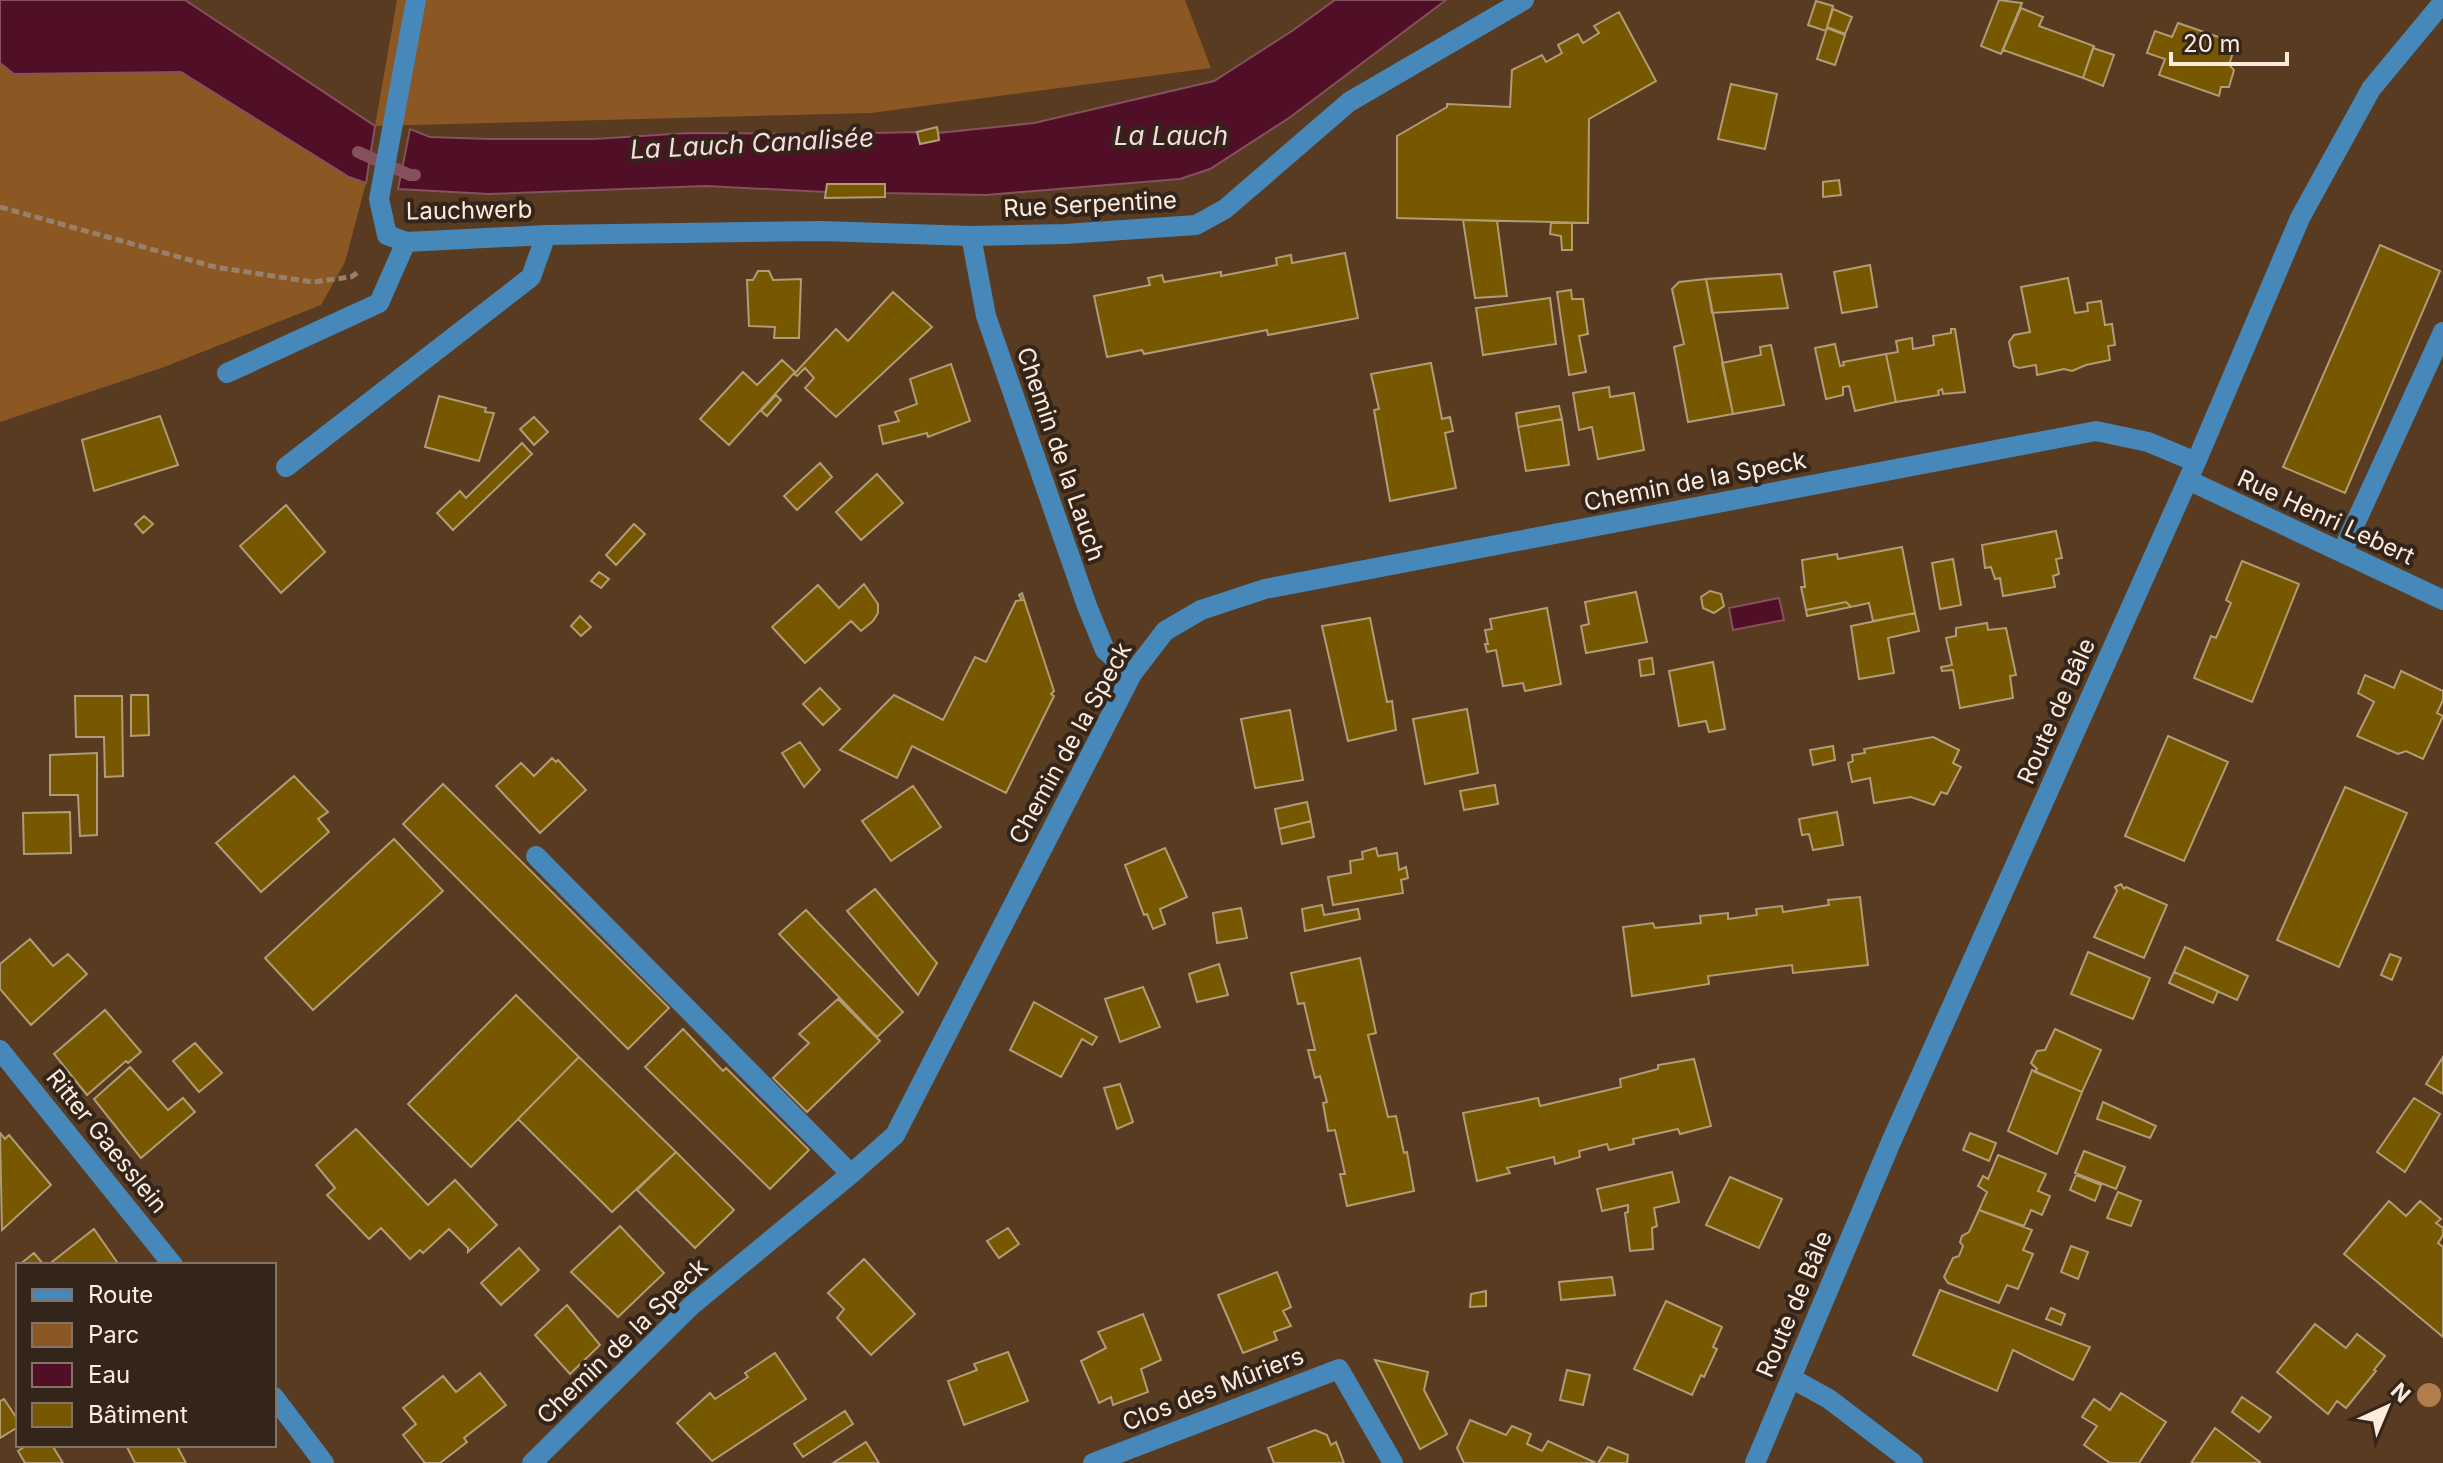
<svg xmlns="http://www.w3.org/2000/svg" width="2443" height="1463" font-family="Inter,sans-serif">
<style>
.green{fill:#8b5722}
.water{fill:#500f27;stroke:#84515d;stroke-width:2}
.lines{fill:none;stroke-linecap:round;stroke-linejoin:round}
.stream{stroke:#84515d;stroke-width:12}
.building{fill:#785701;stroke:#b19c76;stroke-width:2}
.path{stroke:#99806a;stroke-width:5;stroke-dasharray:8 4;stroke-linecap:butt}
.minor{stroke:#4688b9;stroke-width:20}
.tree{fill:#b17d4d}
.labels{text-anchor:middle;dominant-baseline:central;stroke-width:8;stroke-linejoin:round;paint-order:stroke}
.street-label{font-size:24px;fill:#feebdc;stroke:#33251a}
.water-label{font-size:26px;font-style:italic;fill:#fbd9e1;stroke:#33251a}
</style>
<rect width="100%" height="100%" fill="#583b20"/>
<path class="green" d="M397,0H1185L1211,68L871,113L375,126Z
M0,63L14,74L181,72L349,177L366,183L345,262L321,305L164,367L0,422Z"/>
<path class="water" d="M0,0H185L375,126L366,183L349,177L181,72L14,74L0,63Z
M1335,0H1446L1289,118L1210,169L1180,179L986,195L885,193V185L826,192L706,186L489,194L398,189L410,129L430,137L489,139H594L688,133L831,134L917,132L920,144L939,140L938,133L1034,123L1214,81L1292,31Z
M1779,598L1784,620L1733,630L1729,608Z"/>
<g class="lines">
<path class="stream" d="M358,152L410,175H415"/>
</g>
<path class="building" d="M1999,0L2022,3L2001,54L1981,46Z
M1816,1L1833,6L1826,31L1808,25Z
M2021,8L2043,17L2039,26L2094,46L2083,78L2003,50Z
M1833,9L1852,17L1845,34L1827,27Z
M1619,12L1656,81L1589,119L1588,223L1397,218V136L1447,107V104L1510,107L1512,70L1542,55L1546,62L1562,53L1558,45L1578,34L1583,43L1599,33L1594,26Z
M2178,23L2236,43L2229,65L2234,70L2229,87H2221L2219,96L2159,75L2165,59L2147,53L2155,31L2172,37Z
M1827,28L1845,35L1835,65L1817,59Z
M2093,48L2114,55L2103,86L2083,78Z
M1731,84L1777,94L1765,149L1718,139Z
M937,127L939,140L920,144L917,132Z
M1839,180L1841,195L1823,197V182Z
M827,184H885V197L825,198Z
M1463,220L1497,221L1507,296L1475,298Z
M1551,223H1572V250H1562L1561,236L1550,234Z
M2380,245L2440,271L2345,493L2283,467Z
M1345,253L1358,318L1268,335L1267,330L1144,354L1142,350L1107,357L1094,296L1150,285L1148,278L1162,275L1164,282L1221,272V276L1277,265L1276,258L1291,255L1292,263Z
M1870,265L1877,307L1842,313L1834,272Z
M758,271H769L773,280L801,279L799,338H774L775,327L749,326L747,280H753Z
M1781,274L1788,308L1712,313L1706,279Z
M2068,278L2075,313L2088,311L2087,303L2101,301L2105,325L2112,324L2115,345L2108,346L2110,360L2086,365L2072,371L2064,369L2037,375L2036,365L2019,368L2014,366L2009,342L2014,335L2030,332L2021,287Z
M1706,279L1733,414L1688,422L1674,347L1684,344L1672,289L1679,282Z
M1571,290L1572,299H1583L1588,334L1579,336L1586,372L1569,375L1557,292Z
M893,292L932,327L836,417L805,388L814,378L805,368L797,376L794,374L836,329L848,341Z
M1550,298L1556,344L1483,355L1476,308Z
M1951,329H1955L1965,392L1943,394L1942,389L1938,391L1939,395L1896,402L1886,354L1898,352L1896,341L1912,338L1913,349L1934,345L1933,336L1951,333Z
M1835,344L1840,366L1844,365L1843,362L1886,354L1896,402L1855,411L1849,386L1843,387V395L1826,399L1815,348Z
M1771,345L1784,405L1733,414L1722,363L1761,355L1760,347Z
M782,360L795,372L729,445L700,419L743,372L757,385Z
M1431,363L1442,419L1450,417L1453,431L1445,433L1456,488L1390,501L1374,410L1379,409L1371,374Z
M951,364L970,421L928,437L927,433L883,444L879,426L899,421L895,412L917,404L910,379Z
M1609,387L1610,397L1634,393L1644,450L1598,459L1592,427L1579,430L1573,393Z
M776,395L781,400L767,416L761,411Z
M439,396L486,408L485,412L494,413L479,461L425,447Z
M1559,406L1562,419L1518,427L1516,413Z
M160,416L178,465L94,491L82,440Z
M534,417L548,432L534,445L520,429Z
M1562,419L1569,465L1526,471L1518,427Z
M522,443L532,454L453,530L437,513L460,491L466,498Z
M820,463L832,477L797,510L784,496Z
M877,474L903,503L861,540L836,512Z
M286,505L325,552L281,593L240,546Z
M144,516L153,524L143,533L135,524Z
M634,524L645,534L616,565L606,555Z
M2056,531L2062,558L2056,559L2059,574L2053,576L2055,587L2003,596L2000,578L1995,579L1991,567L1985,568L1982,545Z
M1902,547L1915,613L1873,621L1869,603L1851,607L1846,602L1806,610L1801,587H1805L1802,560L1837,554L1838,559Z
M1953,559L1961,605L1940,609L1932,563Z
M2242,561L2299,584L2252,702L2194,678L2211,636L2216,638L2231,603L2226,600Z
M599,572L609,579L601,588L591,581Z
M864,584L878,604V613L873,621L861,631L851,621L805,663L772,627L818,585L839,608Z
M1710,591L1721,594L1724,606L1714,613L1703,608L1701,597Z
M1636,592L1647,642L1586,653L1581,626L1589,624L1585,602Z
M1022,593L1054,691L1051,694L1054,696L1006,793L912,746L897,778L840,750L894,695L943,720L975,657L986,662L1016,601L1022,600L1019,595Z
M1846,602L1851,607L1807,616L1806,610Z
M1547,608L1561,684L1525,691L1523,683L1503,686L1496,650L1487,652L1485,644H1488L1485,630L1492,629L1490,619Z
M1915,613L1919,631L1888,638L1894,673L1859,679L1851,626Z
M580,616L591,627L581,636L571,626Z
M1370,618L1387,702L1392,701L1396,730L1348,741L1322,626Z
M1987,623L1988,630L2006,628L2016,675L2010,676L2013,698L1960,708L1953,670L1942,671L1941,667L1952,665L1946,638L1956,636V628Z
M1652,658L1654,674L1641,676L1639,660Z
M1713,662L1725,729L1709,732L1706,721L1679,726L1669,671Z
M2401,671L2443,691V700L2437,713L2443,716L2423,759L2406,751L2398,754L2357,736L2374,702L2358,693L2365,675L2394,688Z
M820,688L840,709L823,725L803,704Z
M131,695H148L149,735L131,736Z
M75,696H122L123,776L105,777L104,737H76Z
M1467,709L1478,773L1425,784L1413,719Z
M1290,710L1303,780L1255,788L1241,719Z
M2168,736L2228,762L2184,861L2125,836Z
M1933,737L1959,750L1953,763L1961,767L1947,794L1941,792L1934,805L1911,797L1874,803L1870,778L1852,782L1848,763L1853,761L1852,755L1865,753L1864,749Z
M800,742L820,770L804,787L782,753Z
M1833,746L1835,760L1813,765L1810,750Z
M97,753V835L80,836L78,795H50V755Z
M552,758L556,762L558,760L586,790L540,833L496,786L521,763L534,776Z
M294,776L328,812L318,819L329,832L261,892L216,843Z
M443,784L669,1008L628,1049L403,824Z
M1495,785L1498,804L1464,810L1460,791Z
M913,786L941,827L891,861L862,821Z
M2345,787L2407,813L2339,967L2277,940Z
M1307,802L1311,821L1279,829L1275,809Z
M70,812L71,853L24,854L23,813Z
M1837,812L1843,845L1813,850L1809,834L1802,835L1799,819Z
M1311,821L1314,837L1282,844L1279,829Z
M394,839L443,891L313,1010L265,958Z
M1165,848L1187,897L1160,909L1165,924L1153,929L1147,914L1144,915L1125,865Z
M1376,848L1378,856L1397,853L1399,870L1406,867L1408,878L1401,880L1403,893L1333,905L1328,877L1351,873L1350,861L1363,859L1362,852Z
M2121,884L2124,889L2126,887L2167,905L2144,958L2094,937L2117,891L2115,887Z
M875,889L937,963L918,995L847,911Z
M1860,897L1868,965L1793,973L1792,965L1708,976L1709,984L1632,996L1623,927L1653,923L1655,928L1701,923L1700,916L1728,913V919L1757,915L1756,909L1782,906L1783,912L1829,905L1828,900Z
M1322,905L1324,915L1358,909L1360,919L1305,931L1302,909Z
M1241,908L1247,938L1217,943L1213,913Z
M806,910L903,1012L877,1037L779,934Z
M30,939L53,966L68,954L87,974L31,1025L0,989V964Z
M2185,947L2248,976L2237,1000L2174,972Z
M2088,952L2150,978L2133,1019L2071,994Z
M2390,954L2401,958L2392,980L2381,975Z
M1360,958L1376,1033L1368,1035L1388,1117L1396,1116L1404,1153L1407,1152L1414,1191L1347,1206L1340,1174H1345L1335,1130L1328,1131L1323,1103L1327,1102L1320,1076L1315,1078L1308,1050H1315L1304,1003L1298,1004L1291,973Z
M1219,964L1228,995L1197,1002L1189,974Z
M2174,972L2218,991L2213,1003L2169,983Z
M1143,987L1160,1027L1120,1042L1105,999Z
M516,995L579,1057L471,1167L408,1104Z
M838,999L880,1041L807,1112L773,1078L809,1043L799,1034Z
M1034,1002L1097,1037L1092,1045L1082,1039L1061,1077L1010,1050Z
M105,1010L141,1052L128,1063L126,1061L87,1095L54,1054Z
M683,1029L723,1071L726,1068L809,1150L770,1189L645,1067Z
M2055,1029L2101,1050L2082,1092L2035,1072L2037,1069L2031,1063L2037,1051L2045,1050Z
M195,1043L222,1073L199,1092L173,1061Z
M579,1057L676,1152L612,1212L518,1119Z
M2443,1057V1094L2426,1084Z
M1694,1059L1711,1126L1680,1134L1678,1129L1633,1139L1634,1144L1609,1150L1607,1144L1579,1151L1580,1157L1555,1164L1554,1157L1507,1168L1510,1173L1477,1181L1463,1113L1538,1098L1540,1106L1621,1087L1620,1079L1658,1069V1065Z
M130,1067L168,1110L183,1098L195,1112L141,1158L94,1099Z
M2032,1070L2082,1092L2057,1154L2008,1131Z
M1120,1084L1133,1122L1117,1129L1104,1088Z
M2414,1098L2440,1114L2405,1172L2377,1152Z
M2103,1102L2156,1126L2150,1138L2097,1119Z
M356,1129L428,1205L455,1180L497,1225L468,1252V1248L449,1229L423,1253L420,1250L410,1259L381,1228L369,1239L327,1195L335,1188L316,1165Z
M0,1133L5,1139L9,1135L51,1185L2,1230Z
M1970,1133L1996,1143L1989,1161L1963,1150Z
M2084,1151L2125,1167L2116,1189L2075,1173Z
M676,1152L734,1210L695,1248L637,1190Z
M1998,1155L2046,1174L2038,1191L2050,1196L2042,1215L2031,1210L2024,1226L1979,1210L1987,1192L1978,1186L1983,1176L1988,1179Z
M1672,1172L1679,1202L1654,1208L1657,1226L1652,1228L1653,1249L1630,1251L1625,1213L1628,1212V1205L1602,1211L1597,1189Z
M2076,1175L2101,1185L2095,1201L2070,1190Z
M1730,1177L1782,1199L1759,1248L1706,1225Z
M2118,1192L2141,1201L2131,1226L2107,1218Z
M2389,1201L2406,1216L2420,1201L2441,1219L2436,1223L2443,1228V1235L2438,1243L2443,1247V1337L2344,1254Z
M1979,1210L2032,1230L2023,1250L2033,1254L2018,1289L2007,1285L1999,1303L1948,1283L1944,1277L1953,1258L1959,1256L1963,1246L1960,1242L1962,1236L1969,1232Z
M620,1226L664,1273L618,1317L571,1272Z
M1008,1228L1019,1244L999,1258L987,1241Z
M94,1229L119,1265H48Z
M2071,1246L2088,1252L2078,1279L2061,1272Z
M519,1248L539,1270L501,1305L481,1283Z
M34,1253L44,1265H19Z
M864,1259L915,1314L871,1355L837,1318L844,1309L828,1293Z
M1277,1272L1291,1307L1283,1311L1291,1326L1274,1332L1277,1340L1243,1353L1218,1295Z
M1612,1277L1615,1295L1561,1300L1559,1282Z
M1940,1290L2090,1347L2073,1380L2013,1350L1997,1391L1913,1355Z
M1486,1291V1306L1470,1307L1471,1294Z
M1666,1301L1722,1327L1713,1347L1717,1349L1704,1377L1701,1375L1692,1395L1634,1369Z
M567,1305L600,1345L570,1374L535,1335Z
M2051,1308L2065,1314L2061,1325L2046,1319Z
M1143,1314L1161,1360L1141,1369L1148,1392L1113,1405L1111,1397L1099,1403L1081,1361L1106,1348L1098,1332Z
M2315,1324L2346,1348L2357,1334L2385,1356L2374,1370L2376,1371L2346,1408L2337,1401L2328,1414L2277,1372Z
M1008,1352L1028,1401L964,1425L948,1381L977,1370L974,1364Z
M775,1353L806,1399L712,1461L677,1423L710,1393L715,1399L748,1377L745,1373Z
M1375,1360L1428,1372L1424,1390L1447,1434L1420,1449Z
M1567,1370L1590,1375L1583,1405L1560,1400Z
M480,1373L506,1405L464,1438L467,1442L440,1463H425L403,1435L416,1424L403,1408L443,1376L456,1392Z
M2121,1393L2166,1422L2139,1463H2110L2084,1445L2097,1426L2082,1417L2094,1399L2110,1410Z
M2242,1397L2271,1417L2259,1432L2232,1412Z
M4,1399L18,1420V1427L0,1438V1401Z
M845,1411L853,1424L803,1457L794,1444Z
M1470,1420L1506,1435L1512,1426L1531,1434L1527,1444L1542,1451L1548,1441L1596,1463H1464L1457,1448Z
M2215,1428L2260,1462L2259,1463H2191Z
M1315,1430L1327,1435L1331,1445L1336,1442L1344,1463H1274L1268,1448Z
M866,1442L879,1463H833Z
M27,1445H52L63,1463H25L18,1451Z
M126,1445H185L178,1448L186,1463H135Z
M1608,1447L1628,1455L1627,1463H1598Z"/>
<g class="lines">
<path class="path" d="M0,207L215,267L312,282L351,277L360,271"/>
<path class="minor" d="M416,0L379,199L387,235L406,242L546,235L822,231L971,236L1065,234L1196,225L1225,209L1349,102L1524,0
M971,236L986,316L1087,606L1105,650L1132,674
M227,373L379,303L406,242
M286,467L531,277L546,235
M2188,480L2443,600
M2342,552L2443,332
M536,856L851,1174
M0,1050L173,1265
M1791,1378L1829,1399L1913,1463
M274,1397L324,1463
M532,1463L692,1305L851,1174L895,1135L1132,674L1165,631L1201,610L1265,589L2096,431L2148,442L2196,462
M1093,1463L1339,1369L1393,1463
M1755,1463L1891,1142L2196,462L2300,218L2371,89L2443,2"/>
</g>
<circle class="tree" cx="2429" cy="1395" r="12"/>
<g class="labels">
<g class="street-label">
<text transform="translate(1090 204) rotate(-3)">Rue Serpentine</text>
<text transform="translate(469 210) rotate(-1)">Lauchwerb</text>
<text transform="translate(1061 454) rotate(71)">Chemin de la Lauch</text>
<text transform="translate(1695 481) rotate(-11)">Chemin de la Speck</text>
<text transform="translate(2326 517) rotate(25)">Rue Henri Lebert</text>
<text transform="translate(2056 711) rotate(-66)">Route de Bâle</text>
<text transform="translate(1070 743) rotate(-61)">Chemin de la Speck</text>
<text transform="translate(107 1141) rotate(51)">Ritter Gaesslein</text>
<text transform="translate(1794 1304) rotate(-67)">Route de Bâle</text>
<text transform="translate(622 1341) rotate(-44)">Chemin de la Speck</text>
<text transform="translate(1213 1389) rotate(-21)">Clos des Mûriers</text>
</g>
<g class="water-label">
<text x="1171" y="135">La Lauch</text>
<text transform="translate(752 143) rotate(-3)">La Lauch Canalisée</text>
</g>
</g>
<rect x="16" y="1263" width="260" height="184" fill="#33251a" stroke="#847468" stroke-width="2"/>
<rect x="32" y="1289" width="40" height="12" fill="#4688b9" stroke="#847468" stroke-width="2"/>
<text x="88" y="1303" font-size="24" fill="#feebdc">Route</text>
<rect x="32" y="1323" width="40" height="24" fill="#8b5722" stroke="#847468" stroke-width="2"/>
<text x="88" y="1343" font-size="24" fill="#feebdc">Parc</text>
<rect x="32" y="1363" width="40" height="24" fill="#500f27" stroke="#847468" stroke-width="2"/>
<text x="88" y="1383" font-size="24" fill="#feebdc">Eau</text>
<rect x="32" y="1403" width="40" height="24" fill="#785701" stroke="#847468" stroke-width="2"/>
<text x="88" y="1423" font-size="24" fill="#feebdc">Bâtiment</text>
<g transform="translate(2387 1407) rotate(44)" stroke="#33251a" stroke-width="6" paint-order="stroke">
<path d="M0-6L14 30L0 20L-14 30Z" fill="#feebdc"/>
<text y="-12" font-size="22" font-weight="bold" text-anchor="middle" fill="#feebdc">N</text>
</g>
<path d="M2171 52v12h116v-12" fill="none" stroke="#feebdc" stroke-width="4"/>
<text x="2183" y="52" font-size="24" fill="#feebdc" stroke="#33251a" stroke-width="6" paint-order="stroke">20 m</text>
</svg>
